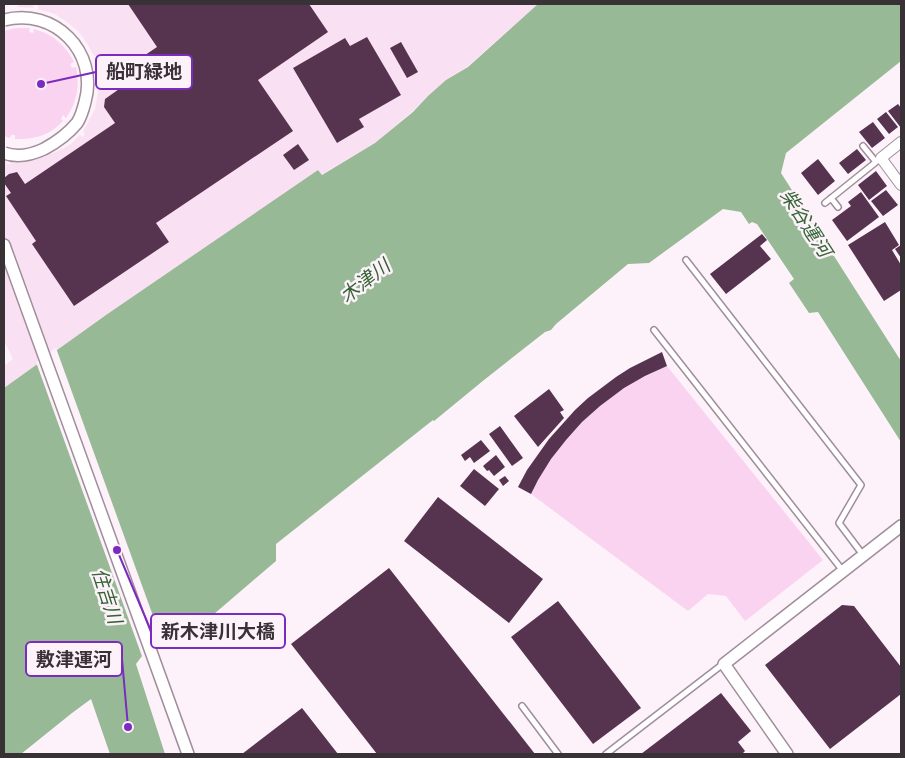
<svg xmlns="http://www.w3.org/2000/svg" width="905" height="758" font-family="Inter,'Noto Sans JP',sans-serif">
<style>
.built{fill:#fae0f3}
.green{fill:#fad3f1}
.water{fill:#97b996}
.pier{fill:#fdf1fa}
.building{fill:#56344f}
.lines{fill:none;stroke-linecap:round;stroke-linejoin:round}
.service-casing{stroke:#a08e9b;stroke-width:8}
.minor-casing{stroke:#a08e9b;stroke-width:12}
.tertiary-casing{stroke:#a08e9b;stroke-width:14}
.service{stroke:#fff;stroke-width:5}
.minor{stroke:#fff;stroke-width:10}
.tertiary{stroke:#fff;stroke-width:11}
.tertiary-bridge-casing{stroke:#a08e9b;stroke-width:14;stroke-linecap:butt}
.tertiary-bridge{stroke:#fff;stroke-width:11}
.labels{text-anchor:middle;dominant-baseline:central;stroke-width:5;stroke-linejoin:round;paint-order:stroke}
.water-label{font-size:19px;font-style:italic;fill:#326434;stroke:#fdf1fa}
.leader{fill:none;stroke:#7b2cbf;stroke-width:2}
.callout-dot{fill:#7b2cbf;stroke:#fdf1fa;stroke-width:2}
.callout{fill:#fdf1fa;stroke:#7b2cbf;stroke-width:2}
.callout-label{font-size:19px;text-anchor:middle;font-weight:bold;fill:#383136}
</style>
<rect width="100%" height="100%" fill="#fdf1fa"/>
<path class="built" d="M20,4H538L468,66L446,80L428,96L413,111L375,143L322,174L318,170L106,315L4,388V366L13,359L4,340V158L7,159L6,163L10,164L11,159L30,160L39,158L49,155L64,148L71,144L80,135L83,137L85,134L83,132L95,109L98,93V74L95,60L99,58L97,55L94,56L87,43L77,30L64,20L55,14L38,9V5L34,4L33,8L17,7Z"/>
<path class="green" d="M16,28H30L29,32L33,33L34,29L37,30C54,35 66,46 74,62L70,64L72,68L76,67C80,85 77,102 66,118L63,115L61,119L63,121C50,135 34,140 15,139V135H11L10,138L4,136V31Z
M667,366L823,560L745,621L726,596L708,594L688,611L531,494C549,451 586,412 626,387C639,379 653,373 667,366Z"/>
<path class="water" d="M538,4H901V61L786,153L781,173L901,361V442L818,312L809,313L789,283L794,279L757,224L752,222L749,224L741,212L723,209L649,263L628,264L556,324L551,330L545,332L484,380L434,421L433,420L276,544V561L214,614L186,636L142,656L136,664L165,754H110L91,699L72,713L21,754H4V388L106,315L318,170L322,175L375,143L413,112L428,96L446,80L468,67Z"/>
<path class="pier" d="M56,348L165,649L143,659L36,362Z"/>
<path class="building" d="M128,4H309L328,32L258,80L293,131L156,223L169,242L74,306L32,244L36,241L6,196L11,193L4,183V178L9,174L17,172L25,184L115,123L104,107L105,99L122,87L114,76L157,47Z
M367,37L401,95L359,119L364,127L337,143L293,68L345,38L350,46Z
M401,42L418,72L407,78L390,48Z
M898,104L901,108V128L888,111Z
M886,112L898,127L889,134L877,119Z
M873,122L885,138L872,148L859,132Z
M298,144L309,160L294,170L283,155Z
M857,149L866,160L848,174L839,163Z
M818,159L835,181L818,195L801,173Z
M876,171L887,186L869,200L858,185Z
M886,190L898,205L883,216L871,201Z
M861,192L879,217L847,241L832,220L851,206L848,202Z
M885,222L899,245L892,250L901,265V290L884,301L848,245Z
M762,234L767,240L760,246L771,259L726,294L710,274Z
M901,245V258L895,249Z
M662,352L667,366L645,376L624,388L600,406L582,422L566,440L551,459L538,480L531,494L518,487L527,470L549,439L575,410L588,398L616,377L630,368Z
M549,389L564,410L560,412L564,418L538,447L514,416Z
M500,426L523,458L512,466L489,434Z
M481,440L490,451L474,463L470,457L465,461L461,455Z
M496,455L505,467L494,476L489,470L487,471L483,466Z
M474,469L499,489L485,506L460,486Z
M505,476L509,481L503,486L499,480Z
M438,497L543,579L509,623L404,541Z
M389,568L535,754H377L291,644Z
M558,601L641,708L593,744L511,637Z
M842,605L854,606L901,667V694L830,749L765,665Z
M721,693L751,731L738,742L745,751L742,754H641Z
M302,708L338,754H242Z"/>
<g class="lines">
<g class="service-casing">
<path id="service" d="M863,146L876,162
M831,198L838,207
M825,203L881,158
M686,260L861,485L839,523L863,555
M654,330L843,571
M522,706L558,754
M606,754L723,664"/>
</g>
<g class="minor-casing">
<path id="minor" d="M901,142L881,158L901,185"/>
</g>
<g class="tertiary-casing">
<path id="tertiary" d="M4,245L188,754
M787,754L724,664L901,526"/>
</g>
<use href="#service" class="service"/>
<use href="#minor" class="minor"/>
<use href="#tertiary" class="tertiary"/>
<g class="tertiary-bridge-casing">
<path id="tertiary-bridge" d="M4,20C54,7 99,52 85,102C83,110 81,117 77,123C68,134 57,142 44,149C31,155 17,158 4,153"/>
</g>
<use href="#tertiary-bridge" class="tertiary-bridge"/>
</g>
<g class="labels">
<g class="water-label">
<text transform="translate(806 223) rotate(57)">柴谷運河</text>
<text transform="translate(365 281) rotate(-38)">木津川</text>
<text transform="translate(107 596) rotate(72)">住吉川</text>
</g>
</g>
<path class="leader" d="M41 84L96 72M117 550L151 631M128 727L122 659"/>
<g class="callout-dot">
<circle cx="41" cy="84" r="5"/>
<circle cx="117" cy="550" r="5"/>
<circle cx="128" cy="727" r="5"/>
</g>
<g class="callout">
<rect x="96" y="55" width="96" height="34" rx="5"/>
<rect x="151" y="614" width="134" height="34" rx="5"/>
<rect x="26" y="642" width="96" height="34" rx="5"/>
</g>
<g class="callout-label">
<text x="144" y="78">船町緑地</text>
<text x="218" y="638">新木津川大橋</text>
<text x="74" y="666">敷津運河</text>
</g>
<rect width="905" height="758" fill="none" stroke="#383136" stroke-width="10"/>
</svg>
